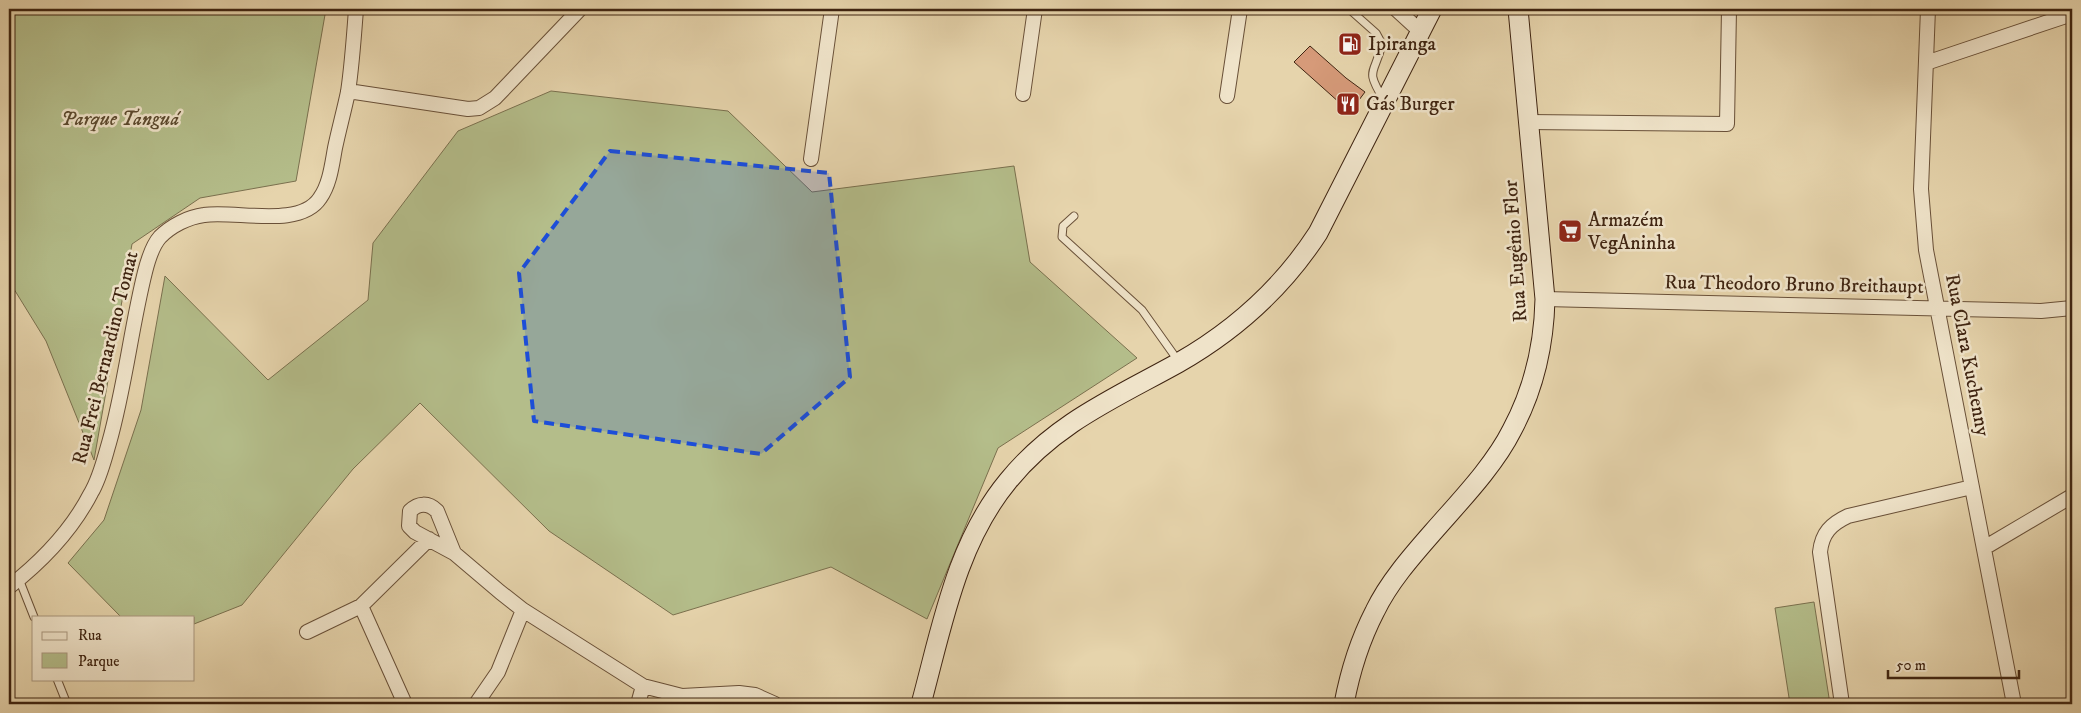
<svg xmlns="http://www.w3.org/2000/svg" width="2081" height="713" font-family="'IM FELL DW Pica',serif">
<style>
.green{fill:#b4bd8a;stroke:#7a704e}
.building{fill:#d69a79;stroke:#3f2411}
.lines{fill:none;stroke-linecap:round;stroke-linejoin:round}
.lane-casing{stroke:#695038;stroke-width:9}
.street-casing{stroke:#695038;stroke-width:16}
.secondary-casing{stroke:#3f2411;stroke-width:21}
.lane{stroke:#efe3c9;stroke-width:7}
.street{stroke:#efe3c9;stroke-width:14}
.secondary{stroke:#efe3c9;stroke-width:19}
.marked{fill:#1d4ed8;fill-opacity:0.2;stroke:#1d4ed8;stroke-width:4;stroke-dasharray:10 6;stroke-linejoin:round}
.labels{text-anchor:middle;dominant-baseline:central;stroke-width:5;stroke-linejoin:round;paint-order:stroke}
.poi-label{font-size:20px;fill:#3f2411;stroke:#efe3c9;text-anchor:start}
.park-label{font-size:20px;font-style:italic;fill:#5c4a2f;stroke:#efe3c9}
.street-label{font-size:20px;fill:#3f2411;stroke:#efe3c9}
</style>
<rect width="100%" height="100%" fill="#e6d4ac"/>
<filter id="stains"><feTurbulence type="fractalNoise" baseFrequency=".004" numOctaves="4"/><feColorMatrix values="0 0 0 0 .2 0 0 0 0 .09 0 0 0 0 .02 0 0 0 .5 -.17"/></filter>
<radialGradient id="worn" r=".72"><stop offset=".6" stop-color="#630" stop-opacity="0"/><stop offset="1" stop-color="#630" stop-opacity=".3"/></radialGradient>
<path class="green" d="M9,9H326L296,181L200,198L132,244L94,460L46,341L9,281Z
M551,91L728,111L812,192L1014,166L1030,262L1137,358L998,448L927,619L831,567L673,615L549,531L420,403L353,469L242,605L194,624V617H121L68,563L104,520L141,410L165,276L268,380L368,300L373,243L458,131Z
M1814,602L1830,704H1790L1775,608Z"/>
<path class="building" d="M1310,46L1346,78L1365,92L1350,112L1294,62Z"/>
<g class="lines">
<g class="lane-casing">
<path id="lane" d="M1349,9L1376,33L1382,44C1375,75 1364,68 1384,100
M1074,216L1063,226L1062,237L1142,310L1179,362
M19,579L34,617
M57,679L67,704"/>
</g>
<g class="street-casing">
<path id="street" d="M1396,9L1420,31
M1928,9L1921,189L1926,250L2014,704
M1926,63L2072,14
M348,91L468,109L479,108L495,98L580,9
M1023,94L1035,9
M1227,96L1240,9
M1528,122L1727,124L1729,9
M811,159L832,9
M1545,299L2041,311L2072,308
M1984,548L2072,496
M454,553L437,511C428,502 418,503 410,511L409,526L415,532L454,553L500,592L523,610L643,686L682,696L739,693L755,695L775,704
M9,587C41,562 72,530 91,493C100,478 104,460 109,443C125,387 131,328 145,272C148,260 152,246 160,237C171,226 188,217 204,215C235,210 300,229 320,198C330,184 332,164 335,148C339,129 344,111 348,92C352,65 354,36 356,9
M361,606L405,704
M307,632L361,606L429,539
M476,704L498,672L523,610
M638,704L643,686
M1842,704L1820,552C1822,533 1831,524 1848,516L1972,487"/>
</g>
<g class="secondary-casing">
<path id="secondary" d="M921,704C942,627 956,544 1008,481C1055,423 1115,398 1178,363C1234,331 1283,287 1318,233L1432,9
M1344,704C1350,672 1360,640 1375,611C1389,582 1412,556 1433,532C1460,501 1494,466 1512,430C1534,389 1544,346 1545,299L1518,9"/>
</g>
<use href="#lane" class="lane"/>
<use href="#street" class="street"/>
<use href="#secondary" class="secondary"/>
</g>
<path class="marked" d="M610,151L829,173L850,377L761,454L534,421L519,273Z"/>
<defs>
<g id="fuel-square" transform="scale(1.25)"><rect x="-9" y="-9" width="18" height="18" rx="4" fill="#8f2418" stroke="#efe3c9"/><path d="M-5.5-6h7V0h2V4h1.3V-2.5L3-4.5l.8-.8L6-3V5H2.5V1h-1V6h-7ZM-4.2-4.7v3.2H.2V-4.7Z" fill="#fff"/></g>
<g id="restaurant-square" transform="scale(1.25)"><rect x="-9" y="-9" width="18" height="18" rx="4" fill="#8f2418" stroke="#efe3c9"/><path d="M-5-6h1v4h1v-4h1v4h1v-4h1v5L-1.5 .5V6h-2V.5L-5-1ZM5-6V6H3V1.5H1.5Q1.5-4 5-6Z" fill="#fff"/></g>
<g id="supermarket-square" transform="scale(1.25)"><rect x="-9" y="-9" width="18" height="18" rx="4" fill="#8f2418" stroke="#efe3c9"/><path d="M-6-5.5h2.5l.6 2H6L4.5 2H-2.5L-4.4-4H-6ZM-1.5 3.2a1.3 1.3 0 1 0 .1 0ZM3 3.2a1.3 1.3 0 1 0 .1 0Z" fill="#fff"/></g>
</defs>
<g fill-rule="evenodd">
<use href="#fuel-square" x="1350" y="44"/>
<use href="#restaurant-square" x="1348" y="104"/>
<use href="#supermarket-square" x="1570" y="231"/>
</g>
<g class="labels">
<g class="poi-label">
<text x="1368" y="44">Ipiranga</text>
<text x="1366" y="104">Gás Burger</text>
<text x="1588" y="220">Armazém<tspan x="1588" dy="23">VegAninha</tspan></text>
</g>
<g class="park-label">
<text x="120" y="119">Parque Tanguá</text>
</g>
<g class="street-label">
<text transform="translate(1516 251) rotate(-94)">Rua Eugênio Flor</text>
<text transform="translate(1794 285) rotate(1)">Rua Theodoro Bruno Breithaupt</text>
<text transform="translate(1967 355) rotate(79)">Rua Clara Kuchenny</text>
<text transform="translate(106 358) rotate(-76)">Rua Frei Bernardino Tomat</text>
</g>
</g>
<rect width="2081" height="713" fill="none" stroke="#e6d4ac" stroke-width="30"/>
<rect x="10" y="10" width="2061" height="693" fill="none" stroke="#3f2411" stroke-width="2.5"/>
<rect x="15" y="15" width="2051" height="683" fill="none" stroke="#3f2411"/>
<rect x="32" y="616" width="162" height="65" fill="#efe3c9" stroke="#a9977f"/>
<rect x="42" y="632" width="25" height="8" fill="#efe3c9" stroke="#a9977f"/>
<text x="78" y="640" font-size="15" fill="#3f2411">Rua</text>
<rect x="42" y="653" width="25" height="15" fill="#b4bd8a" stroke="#a9977f"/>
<text x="78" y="666" font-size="15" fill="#3f2411">Parque</text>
<path d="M1888 670v8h131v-8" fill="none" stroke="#3f2411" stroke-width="2.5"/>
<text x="1896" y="670" font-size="15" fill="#3f2411" stroke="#efe3c9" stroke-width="4" paint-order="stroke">50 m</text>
<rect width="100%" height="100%" filter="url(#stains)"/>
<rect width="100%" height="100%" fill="url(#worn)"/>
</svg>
